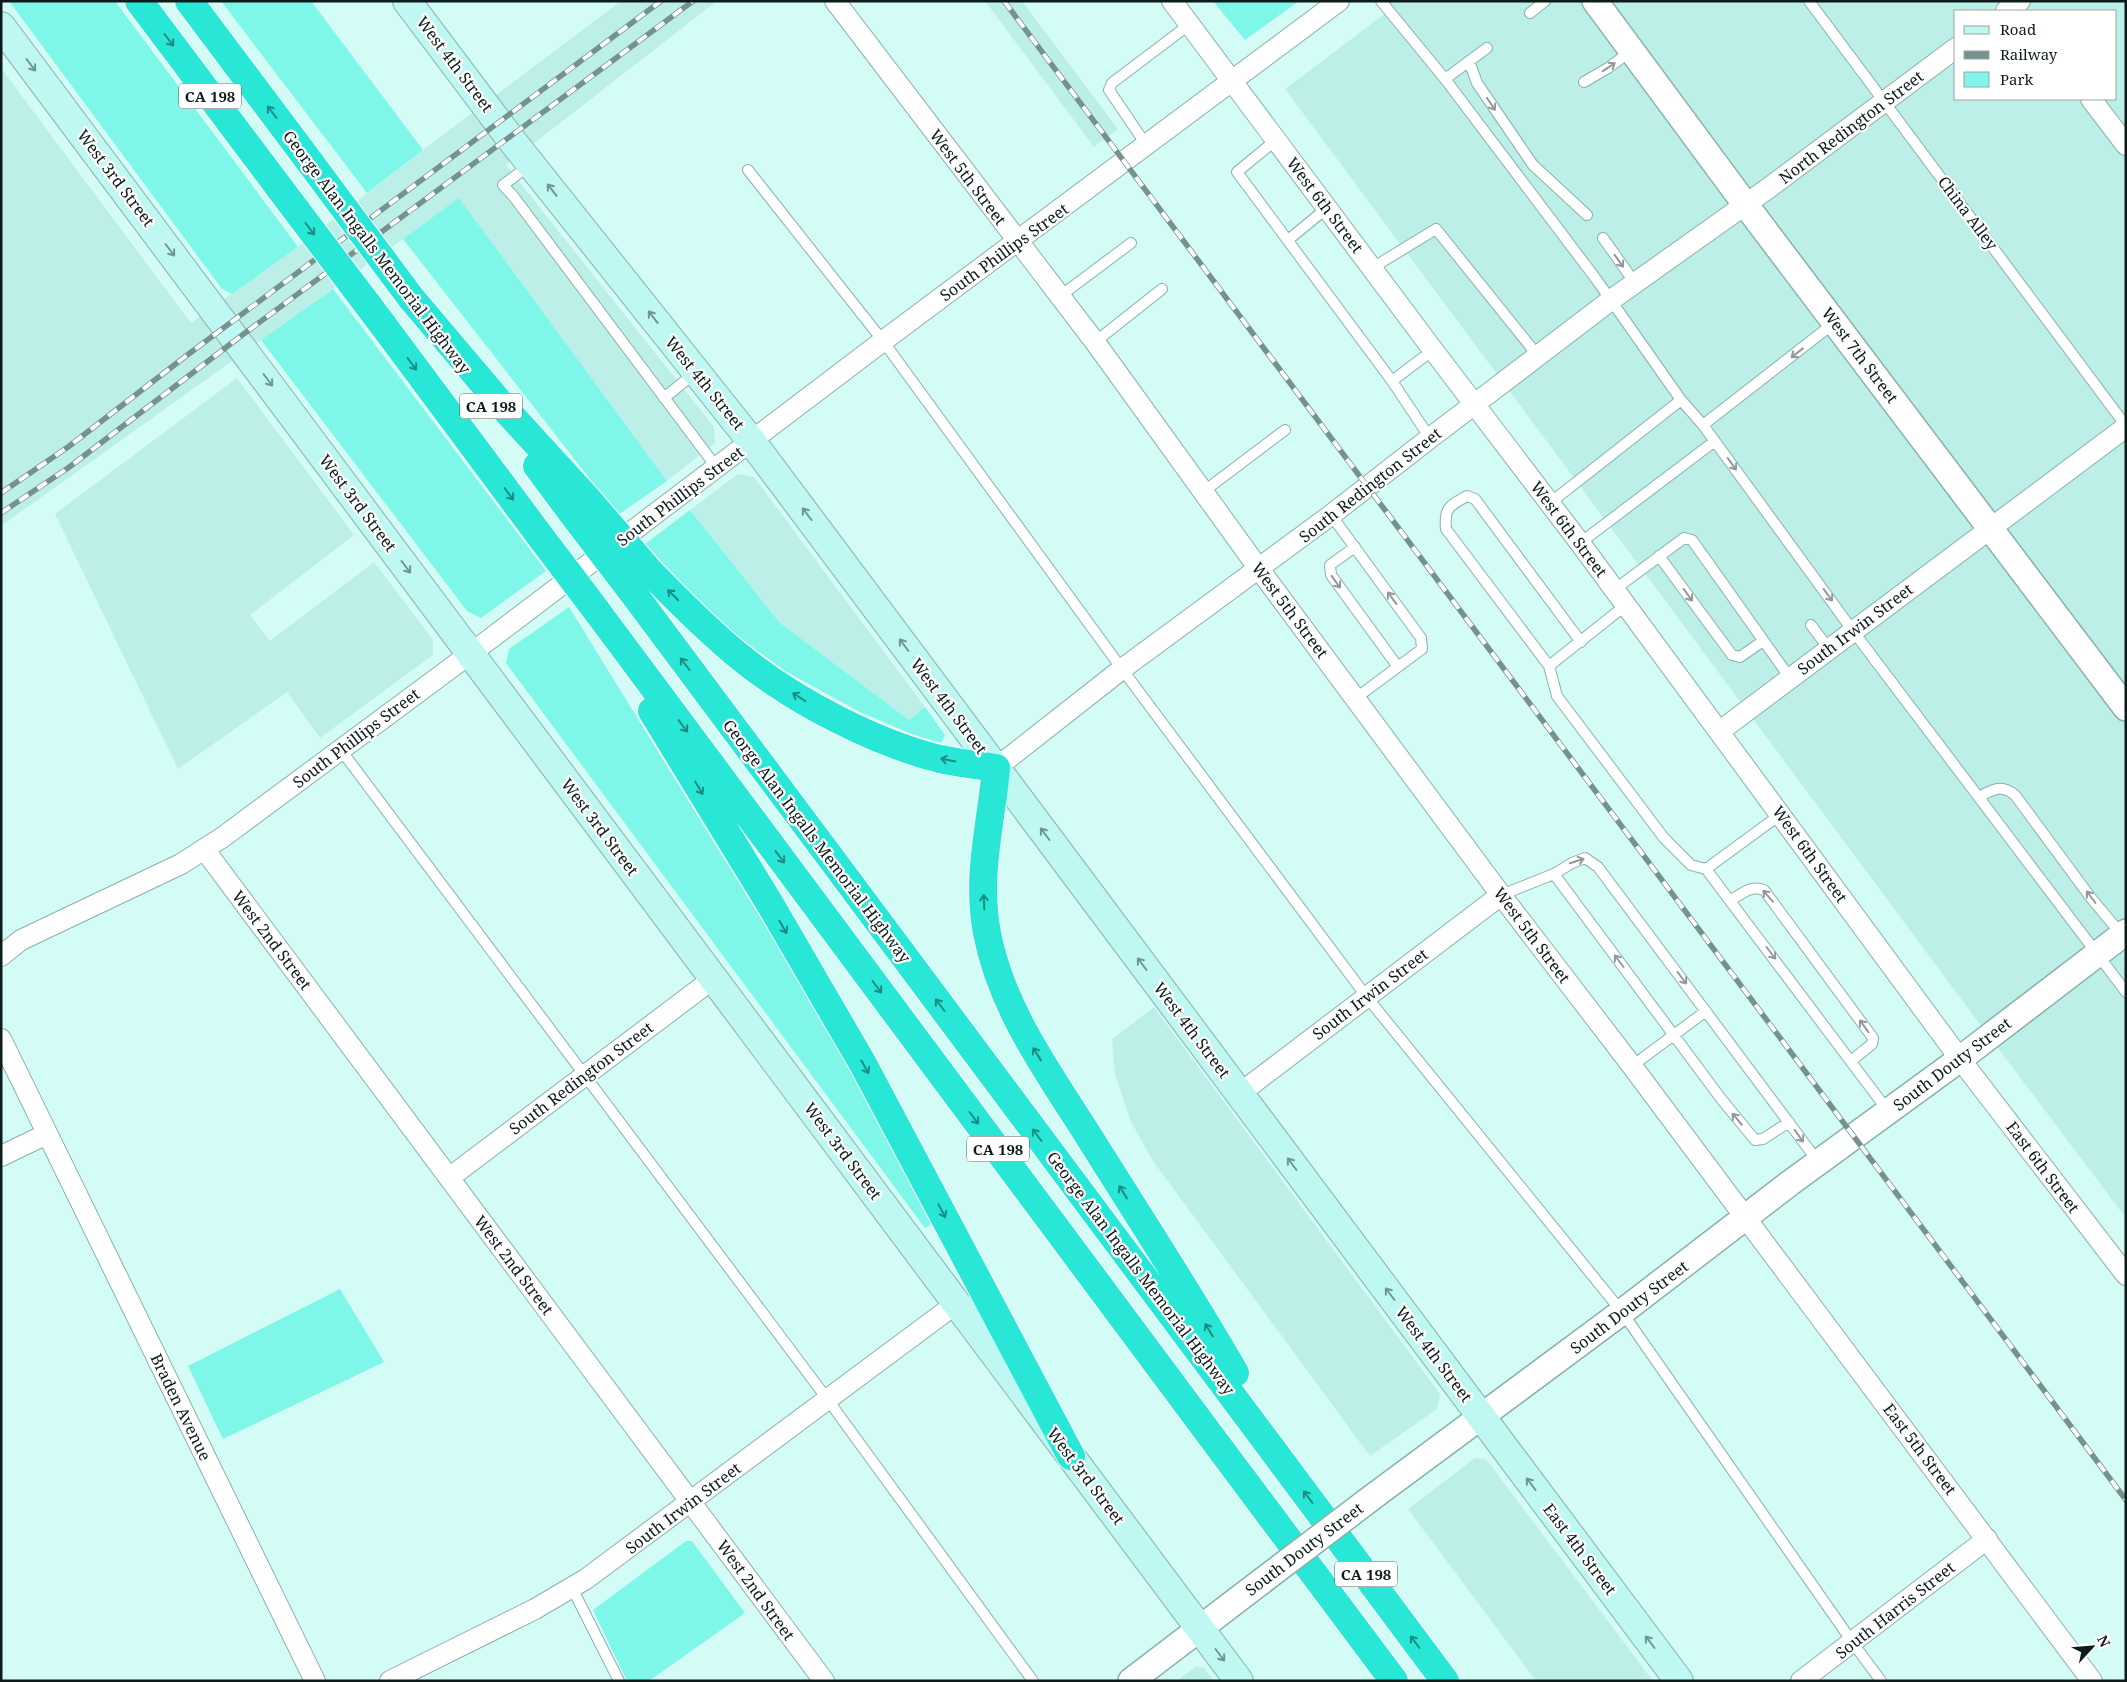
<svg xmlns="http://www.w3.org/2000/svg" width="2127" height="1682" font-family="'Noto Serif',serif">
<style>
.built{fill:#bdefe9;fill-rule:evenodd}
.green{fill:#7ef7e9}
.lines{fill:none;stroke-linecap:round;stroke-linejoin:round}
.service-casing{stroke:#8ab0ab;stroke-width:12}
.minor-casing{stroke:#8ab0ab;stroke-width:22}
.tertiary-casing{stroke:#8ab0ab;stroke-width:28}
.secondary-casing{stroke:#8ab0ab;stroke-width:30}
.motorway-casing{stroke:#fff;stroke-width:30}
.service{stroke:#fff;stroke-width:10}
.minor{stroke:#fff;stroke-width:20}
.tertiary{stroke:#fff;stroke-width:25}
.secondary{stroke:#bff8f3;stroke-width:28}
.motorway{stroke:#29e7d7;stroke-width:28}
.rail-casing{stroke:#75928e;stroke-width:5.5}
.rail{stroke:#fff;stroke-width:4;stroke-dasharray:11;stroke-linecap:butt}
.tertiary-bridge-casing{stroke:#8ab0ab;stroke-width:28;stroke-linecap:butt}
.motorway-bridge-casing{stroke:#fff;stroke-width:30;stroke-linecap:butt}
.tertiary-bridge{stroke:#fff;stroke-width:25}
.motorway-bridge{stroke:#29e7d7;stroke-width:28}
.oneway{stroke:#1c8c82}
.oneway2{stroke:#6f9591}
.oneway3{stroke:#929998}
.labels{text-anchor:middle;dominant-baseline:central;stroke-width:4.5;stroke-linejoin:round;paint-order:stroke}
.shield{fill:#fff;stroke:#56605f;stroke-width:1}
.shield-label{font-size:15px;font-weight:bold;fill:#0d1c1a}
.street-label{font-size:16px;fill:#0d1c1a;stroke:#fff}
</style>
<rect width="100%" height="100%" fill="#d4fcf6"/>
<path class="built" d="M621,1H717L506,165L714,427L715,443L667,481L459,199L1,526V68L191,323L298,247L423,150Z
M985,1H1022L1118,129L1094,147Z
M1386,1H2126V1218L1973,1015L1285,89L1391,9ZM1956,11H2116V99H1956Z
M237,378L354,535L250,615L270,641L374,562L433,640V655L320,738L287,692L178,769L55,514Z
M738,474L754,477L925,707L909,720L779,622L690,510Z
M1154,1007L1440,1394L1437,1409L1370,1456L1153,1161L1131,1122L1115,1074L1112,1039Z
M1475,1458L1486,1459L1653,1681H1536L1408,1509Z
M1196,1666L1204,1668L1214,1681H1177Z"/>
<path class="green" d="M9,1H115L298,247L232,294L222,289Z
M221,1H311L423,150L367,193Z
M1213,1H1299L1245,40Z
M459,198L667,481L618,515L403,239Z
M333,289L546,571L481,618L467,611L261,340Z
M690,510L779,622L909,720L925,707L945,735L941,743L912,734L860,712L785,671L721,624L645,544Z
M569,607L779,948L849,1068L933,1223L925,1228L506,663L509,649Z
M340,1289L384,1362L223,1439L188,1366Z
M686,1541H692L745,1613L649,1681H627L593,1610Z"/>
<g class="lines">
<g class="service-casing">
<path id="service" d="M1381,1L1445,79L1596,279L1681,400L1703,425L1853,631L2126,992
M1809,1L2126,426
M1530,13L1545,1
M1469,61L1477,83L1533,165L1587,215
M1445,79L1487,48
M1584,82L1608,68L1631,51
M1276,140L1237,172L1392,381L1433,350
M1147,146L1109,90L1112,83L1190,24
M530,165L503,185L514,197L717,468
M748,170L883,341L1122,669L1366,996L1622,1312L1853,1643L1881,1681
M1603,238L1635,283
M1288,240L1327,208
M1372,268L1436,229L1538,356
M1059,297L1131,243
M1095,342L1162,289
M1392,381L1430,438
M664,398L696,372
M1703,425L1834,323
M1203,492L1285,430
M1550,503L1681,400
M1331,515L1421,638L1422,649L1356,698
M1580,543L1715,441
M1355,547L1330,565L1331,575L1398,667
M1659,556L1732,655L1740,657L1763,641
M1614,590L1684,538L1692,540L1790,678
M1811,625L1829,649
M1581,642L1475,499L1467,496C1449,506 1444,508 1446,529L1549,666L1557,696L1664,838L1691,865L1706,869L1781,814
M1549,666L1626,605
M341,750L828,1400L1033,1681
M1979,797C1993,789 2002,784 2015,795L2091,898L2122,935
M1706,869L1888,1111
M1554,874L1722,1100L1755,1140L1763,1139L1789,1122
M1501,895L1554,874L1572,863L1585,858L1598,867L1819,1163
M1731,900C1743,893 1751,885 1764,890L1873,1038L1872,1044L1851,1061
M1632,1066L1706,1011
M572,1588L619,1681"/>
</g>
<g class="minor-casing">
<path id="minor" d="M835,1L1095,342L1259,569L1501,895L1632,1066L2092,1681
M1172,1L1433,350L1580,543L1960,1059L2126,1275
M2006,11L2020,1
M2091,99L2126,145
M1720,731L2126,427
M996,768L1122,669L1331,515L1430,438L1611,300L1770,187L1956,48
M204,849L824,1681
M1,956L21,940L181,864L223,837L490,639L883,341L1339,1
M1,1039L315,1681
M1239,1094L1501,895
M1,1156L47,1134
M449,1178L714,978
M390,1681L535,1609L586,1579L957,1303
M1801,1681L1987,1539"/>
</g>
<g class="tertiary-casing">
<path id="tertiary" d="M1595,1L1745,204L2126,708
M1374,1496L1622,1312L1790,1183L1960,1059L2126,932
M1131,1681L1262,1581"/>
</g>
<g class="secondary-casing">
<path id="secondary" d="M407,1L510,138L752,442L1679,1681
M1,26L1239,1681"/>
</g>
<g class="motorway-casing">
<path id="motorway" d="M139,1L281,190
M189,1L312,165
M411,298L505,409L590,502
M383,325L540,536
M537,466L572,513
M651,573C681,603 711,634 745,661C797,702 875,743 940,759C958,763 977,765 996,768C991,826 976,874 987,933C1001,1007 1046,1069 1086,1132C1136,1212 1188,1291 1235,1373
M630,589L1445,1681
M596,610L1210,1435L1394,1681
M652,711L770,904L863,1064L1071,1456"/>
</g>
<use href="#service" class="service"/>
<use href="#minor" class="minor"/>
<use href="#tertiary" class="tertiary"/>
<use href="#secondary" class="secondary"/>
<use href="#motorway" class="motorway"/>
<g class="rail-casing">
<path id="rail" d="M1004,1L2126,1500
M1,493L68,447L186,356L661,1
M1,513L68,468L237,339L693,1"/>
</g>
<use href="#rail" class="rail"/>
<g class="tertiary-bridge-casing">
<path id="tertiary-bridge" d="M1262,1581L1374,1496"/>
</g>
<g class="motorway-bridge-casing">
<path id="motorway-bridge" d="M312,165L411,298
M281,190L383,325
M590,502L651,573
M572,513L630,589
M540,536L596,610"/>
</g>
<use href="#tertiary-bridge" class="tertiary-bridge"/>
<use href="#motorway-bridge" class="motorway-bridge"/>
</g>
<defs><path id="oneway-shaft" d="M-6 0H5M1.5-3L5.5 0L1.5 3" fill="none" stroke-width="1.6" stroke-linecap="round" stroke-linejoin="round" transform="scale(1.25)"/></defs>
<g class="oneway">
<use href="#oneway-shaft" transform="translate(169 40) rotate(53)"/>
<use href="#oneway-shaft" transform="translate(272 112) rotate(-127)"/>
<use href="#oneway-shaft" transform="translate(310 229) rotate(53)"/>
<use href="#oneway-shaft" transform="translate(412 364) rotate(53)"/>
<use href="#oneway-shaft" transform="translate(509 494) rotate(53)"/>
<use href="#oneway-shaft" transform="translate(673 595) rotate(-135)"/>
<use href="#oneway-shaft" transform="translate(685 664) rotate(-127)"/>
<use href="#oneway-shaft" transform="translate(799 697) rotate(-148)"/>
<use href="#oneway-shaft" transform="translate(683 726) rotate(53)"/>
<use href="#oneway-shaft" transform="translate(948 760) rotate(-169)"/>
<use href="#oneway-shaft" transform="translate(699 788) rotate(59)"/>
<use href="#oneway-shaft" transform="translate(780 857) rotate(53)"/>
<use href="#oneway-shaft" transform="translate(984 902) rotate(-93)"/>
<use href="#oneway-shaft" transform="translate(783 927) rotate(60)"/>
<use href="#oneway-shaft" transform="translate(877 987) rotate(53)"/>
<use href="#oneway-shaft" transform="translate(940 1005) rotate(-127)"/>
<use href="#oneway-shaft" transform="translate(1037 1054) rotate(-122)"/>
<use href="#oneway-shaft" transform="translate(865 1067) rotate(61)"/>
<use href="#oneway-shaft" transform="translate(974 1118) rotate(53)"/>
<use href="#oneway-shaft" transform="translate(1037 1135) rotate(-127)"/>
<use href="#oneway-shaft" transform="translate(1123 1192) rotate(-122)"/>
<use href="#oneway-shaft" transform="translate(942 1211) rotate(62)"/>
<use href="#oneway-shaft" transform="translate(1209 1330) rotate(-121)"/>
<use href="#oneway-shaft" transform="translate(1308 1497) rotate(-127)"/>
<use href="#oneway-shaft" transform="translate(1415 1642) rotate(-127)"/>
</g>
<g class="oneway2">
<use href="#oneway-shaft" transform="translate(31 65) rotate(53)"/>
<use href="#oneway-shaft" transform="translate(552 190) rotate(-128)"/>
<use href="#oneway-shaft" transform="translate(170 250) rotate(53)"/>
<use href="#oneway-shaft" transform="translate(653 317) rotate(-128)"/>
<use href="#oneway-shaft" transform="translate(268 380) rotate(53)"/>
<use href="#oneway-shaft" transform="translate(807 514) rotate(-127)"/>
<use href="#oneway-shaft" transform="translate(406 567) rotate(53)"/>
<use href="#oneway-shaft" transform="translate(904 645) rotate(-127)"/>
<use href="#oneway-shaft" transform="translate(1045 834) rotate(-127)"/>
<use href="#oneway-shaft" transform="translate(1142 964) rotate(-127)"/>
<use href="#oneway-shaft" transform="translate(1292 1164) rotate(-127)"/>
<use href="#oneway-shaft" transform="translate(1390 1294) rotate(-127)"/>
<use href="#oneway-shaft" transform="translate(1531 1484) rotate(-127)"/>
<use href="#oneway-shaft" transform="translate(1650 1642) rotate(-127)"/>
<use href="#oneway-shaft" transform="translate(1220 1655) rotate(53)"/>
</g>
<g class="oneway3">
<use href="#oneway-shaft" transform="translate(1609 67) rotate(-34)"/>
<use href="#oneway-shaft" transform="translate(1491 104) rotate(56)"/>
<use href="#oneway-shaft" transform="translate(1619 261) rotate(55)"/>
<use href="#oneway-shaft" transform="translate(1797 353) rotate(142)"/>
<use href="#oneway-shaft" transform="translate(1732 464) rotate(54)"/>
<use href="#oneway-shaft" transform="translate(1336 582) rotate(54)"/>
<use href="#oneway-shaft" transform="translate(1688 595) rotate(54)"/>
<use href="#oneway-shaft" transform="translate(1828 595) rotate(54)"/>
<use href="#oneway-shaft" transform="translate(1392 598) rotate(-126)"/>
<use href="#oneway-shaft" transform="translate(1577 861) rotate(-18)"/>
<use href="#oneway-shaft" transform="translate(1768 896) rotate(-131)"/>
<use href="#oneway-shaft" transform="translate(2091 897) rotate(-127)"/>
<use href="#oneway-shaft" transform="translate(1771 953) rotate(53)"/>
<use href="#oneway-shaft" transform="translate(1619 961) rotate(-127)"/>
<use href="#oneway-shaft" transform="translate(1682 978) rotate(53)"/>
<use href="#oneway-shaft" transform="translate(1864 1026) rotate(-126)"/>
<use href="#oneway-shaft" transform="translate(1737 1119) rotate(-130)"/>
<use href="#oneway-shaft" transform="translate(1799 1136) rotate(54)"/>
</g>
<g class="labels">
<g class="shield">
<rect x="179" y="83.5" width="62" height="25" rx="4"/>
<rect x="460" y="393.5" width="62" height="25" rx="4"/>
<rect x="967" y="1136.5" width="62" height="25" rx="4"/>
<rect x="1335" y="1561.5" width="62" height="25" rx="4"/>
</g>
<g class="shield-label">
<text x="210" y="96">CA 198</text>
<text x="491" y="406">CA 198</text>
<text x="998" y="1149">CA 198</text>
<text x="1366" y="1574">CA 198</text>
</g>
<g class="street-label">
<text transform="translate(455 64) rotate(53)">West 4th Street</text>
<text transform="translate(1851 127) rotate(-37)">North Redington Street</text>
<text transform="translate(968 177) rotate(53)">West 5th Street</text>
<text transform="translate(116 178) rotate(53)">West 3rd Street</text>
<text transform="translate(1325 205) rotate(53)">West 6th Street</text>
<text transform="translate(1968 213) rotate(53)">China Alley</text>
<text transform="translate(377 252) rotate(53)">George Alan Ingalls Memorial Highway</text>
<text transform="translate(1004 252) rotate(-36)">South Phillips Street</text>
<text transform="translate(1860 355) rotate(53)">West 7th Street</text>
<text transform="translate(705 383) rotate(51)">West 4th Street</text>
<text transform="translate(1370 485) rotate(-38)">South Redington Street</text>
<text transform="translate(680 496) rotate(-37)">South Phillips Street</text>
<text transform="translate(358 503) rotate(53)">West 3rd Street</text>
<text transform="translate(1569 529) rotate(53)">West 6th Street</text>
<text transform="translate(1290 610) rotate(53)">West 5th Street</text>
<text transform="translate(1855 629) rotate(-37)">South Irwin Street</text>
<text transform="translate(949 706) rotate(53)">West 4th Street</text>
<text transform="translate(356 738) rotate(-37)">South Phillips Street</text>
<text transform="translate(600 827) rotate(53)">West 3rd Street</text>
<text transform="translate(817 841) rotate(53)">George Alan Ingalls Memorial Highway</text>
<text transform="translate(1810 854) rotate(54)">West 6th Street</text>
<text transform="translate(1532 935) rotate(53)">West 5th Street</text>
<text transform="translate(272 940) rotate(53)">West 2nd Street</text>
<text transform="translate(1370 994) rotate(-37)">South Irwin Street</text>
<text transform="translate(1192 1030) rotate(53)">West 4th Street</text>
<text transform="translate(1952 1064) rotate(-37)">South Douty Street</text>
<text transform="translate(581 1078) rotate(-37)">South Redington Street</text>
<text transform="translate(843 1151) rotate(53)">West 3rd Street</text>
<text transform="translate(2043 1167) rotate(53)">East 6th Street</text>
<text transform="translate(514 1265) rotate(53)">West 2nd Street</text>
<text transform="translate(1141 1273) rotate(53)">George Alan Ingalls Memorial Highway</text>
<text transform="translate(1629 1307) rotate(-37)">South Douty Street</text>
<text transform="translate(1434 1354) rotate(53)">West 4th Street</text>
<text transform="translate(181 1407) rotate(64)">Braden Avenue</text>
<text transform="translate(1920 1449) rotate(53)">East 5th Street</text>
<text transform="translate(1086 1476) rotate(53)">West 3rd Street</text>
<text transform="translate(683 1508) rotate(-37)">South Irwin Street</text>
<text transform="translate(1304 1549) rotate(-37)">South Douty Street</text>
<text transform="translate(1580 1549) rotate(53)">East 4th Street</text>
<text transform="translate(756 1590) rotate(54)">West 2nd Street</text>
<text transform="translate(1895 1610) rotate(-38)">South Harris Street</text>
</g>
</g>
<rect width="2127" height="1682" fill="none" stroke="#0d1c1a" stroke-width="5"/>
<rect x="1954" y="10" width="162" height="90" fill="#ffffff" stroke="#9ea4a3"/>
<rect x="1964" y="26" width="25" height="8" fill="#bff8f3" stroke="#9ea4a3"/>
<text x="2000" y="35" font-size="15" fill="#0d1c1a">Road</text>
<rect x="1964" y="51" width="25" height="8" fill="#75928e" stroke="#9ea4a3"/>
<text x="2000" y="60" font-size="15" fill="#0d1c1a">Railway</text>
<rect x="1964" y="72" width="25" height="15" fill="#7ef7e9" stroke="#9ea4a3"/>
<text x="2000" y="85" font-size="15" fill="#0d1c1a">Park</text>
<g transform="translate(2092 1647) rotate(64)" stroke="#ffffff" stroke-width="4" paint-order="stroke">
<path d="M0-4L9 19L0 12L-9 19Z" fill="#0d1c1a"/>
<text y="-8" font-size="14" font-weight="bold" text-anchor="middle" fill="#0d1c1a">N</text>
</g>
</svg>
